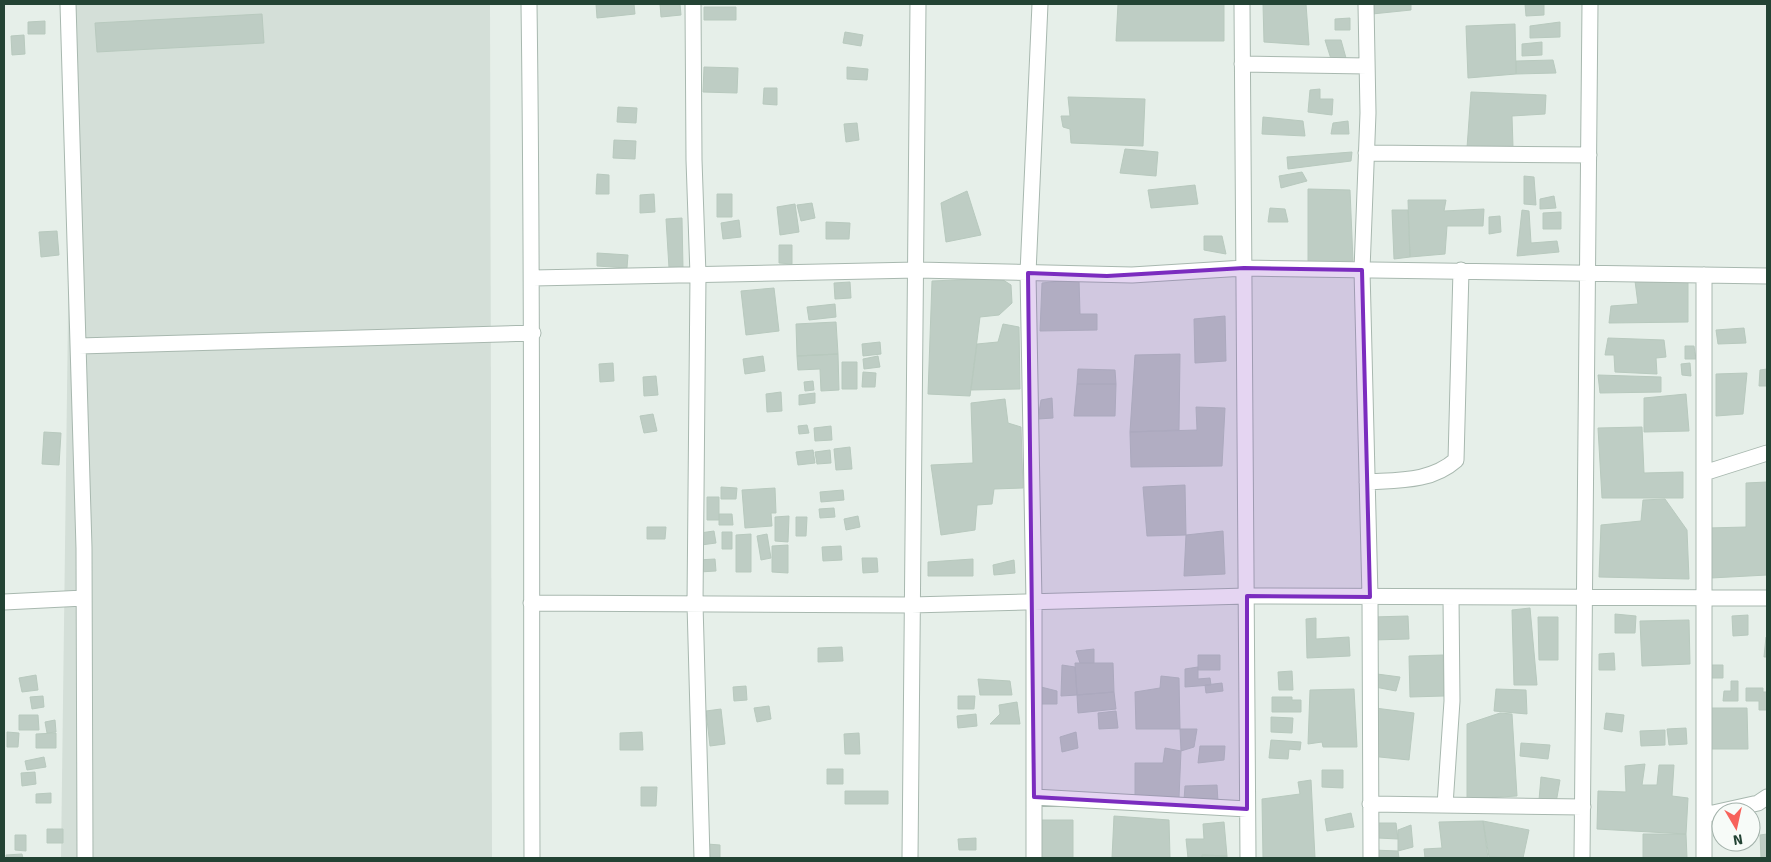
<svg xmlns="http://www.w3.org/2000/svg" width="1771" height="862" font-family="Signika,sans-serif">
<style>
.built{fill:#d4dfd8}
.building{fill:#becdc4;stroke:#b8c9be}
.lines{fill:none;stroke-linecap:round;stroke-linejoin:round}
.minor-casing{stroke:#a8b8af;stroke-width:17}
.minor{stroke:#fff;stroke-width:15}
.marked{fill:#7b2cbf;fill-opacity:0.2;stroke:#7b2cbf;stroke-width:4;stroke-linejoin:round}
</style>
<rect width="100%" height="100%" fill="#e6efe9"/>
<path class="built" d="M72,4H490L492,858H61Z"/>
<path class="building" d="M596,4H634L635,14L597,18Z
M660,4H680L681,15L661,17Z
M1118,4H1224V41H1116Z
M1263,4H1306L1309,45L1264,42Z
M1372,4H1411V10L1372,14Z
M1525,4H1544V15L1526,16Z
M704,7H736V20H704Z
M262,14L264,43L97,52L95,23Z
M1350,18V30H1335V19Z
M45,21V34H28V22Z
M1560,22V37L1530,38V26Z
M1515,24L1516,74L1468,78L1466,26Z
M845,32L863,35L861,46L843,43Z
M24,35L25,54L12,55L11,36Z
M1325,40H1341L1346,58L1331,59Z
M1542,42V55L1522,56V44Z
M1553,60L1556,73L1516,74V61Z
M704,67L738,68L737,93L703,92Z
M847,67L868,69L867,80L847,79Z
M764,88H777V105L763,104Z
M1320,89V99H1333L1332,115L1308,112L1310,90Z
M1471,92L1546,95L1545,114L1512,116L1513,147L1467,148Z
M1068,97L1145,99L1143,146L1071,143L1070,129L1063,127L1061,116H1070Z
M618,107L637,108L636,123L617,122Z
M1263,117L1303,121L1305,136L1262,134Z
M1348,121L1349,134H1331L1333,123Z
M857,123L859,140L846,142L844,124Z
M614,140L636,141L635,159L613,158Z
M1125,149L1158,152L1156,176L1120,173Z
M1352,152L1351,161L1288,169L1287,157Z
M1302,172L1307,181L1281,188L1279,176Z
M597,174L609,175V194H596Z
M1524,176L1534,177L1536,205L1524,204Z
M1195,185L1198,204L1151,208L1148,190Z
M1308,189L1350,190L1353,261L1308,262Z
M967,191L981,235L946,242L941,203Z
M654,194L655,212L640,213V195Z
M717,194H732V217H717Z
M1554,196L1556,208L1540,209V199Z
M1408,200H1446L1444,211L1484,209L1483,226H1447L1445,254L1410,257Z
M812,203L815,218L801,221L797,205Z
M795,204L799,232L780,235L777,207Z
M1270,208L1285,209L1288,222H1268Z
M1392,210H1408L1410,257L1394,259Z
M1522,210L1529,211L1531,243L1557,241L1559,252L1517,256Z
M1561,212V229H1543V213Z
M1500,216L1501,232L1489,234V217Z
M682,218L683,268H669L666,219Z
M739,220L741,237L723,239L721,223Z
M826,222L850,223L849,239H826Z
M57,231L59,255L41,257L39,232Z
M1204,236H1222L1226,254L1204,250Z
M779,245H792V264L779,263Z
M597,253L628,255L627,268L597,266Z
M1000,278L1011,285L1012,303L999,315L980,317L970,396L928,394L932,281Z
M1079,279L1080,314H1097V330L1040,331L1042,283Z
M1688,279V322L1609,323L1611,306L1638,304L1635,281Z
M850,282L851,298L835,299L834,283Z
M774,288L779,331L746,335L741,291Z
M835,304L836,317L809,320L807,307Z
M1225,316L1226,361L1195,363L1194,319Z
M836,322L838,354L797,356L796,324Z
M1003,324L1019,327L1020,389L971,390L977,344L998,342Z
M1744,328L1746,343L1718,344L1716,330Z
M1608,338L1664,340L1666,357L1656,358L1657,374L1615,372L1614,355H1605Z
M880,342L881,354L863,356L862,344Z
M1685,346H1694L1696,359H1685Z
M838,354L839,390L821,391L820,369L798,370L797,356Z
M1180,354L1179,430L1130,432L1135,355Z
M763,356L765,371L745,374L743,359Z
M878,356L880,367L864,369L863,359Z
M842,362H857V389H842Z
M613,363L614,381L600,382L599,364Z
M1690,363L1691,376L1682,375L1681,364Z
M1078,369L1115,370L1116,384H1077Z
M1767,369V386H1759L1760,370Z
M863,372L876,373L875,387H862Z
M1747,373L1743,414L1716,416V374Z
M1598,375L1661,377V392L1600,393Z
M656,376L658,395L644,396L643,377Z
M813,381L814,390L805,391L804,382Z
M1077,384H1116L1115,416H1074Z
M781,392L782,411L767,412L766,394Z
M815,393V403L799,405V395Z
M1686,394L1689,431L1644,432V398Z
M1052,398L1053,418L1038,419L1041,400Z
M1005,399L1008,423L1021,427L1023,488L994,489L992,504L977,505L975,530L941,535L931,465L973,463L971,403Z
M1196,407L1225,408L1222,466L1131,467L1130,432L1197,430Z
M653,414L657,431L644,433L640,416Z
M807,425L809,433L799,434L798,426Z
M831,426L832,440L815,441L814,428Z
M1642,427L1644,473L1683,472V498H1602L1598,428Z
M44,432L61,433L59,465L42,464Z
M850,447L852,469L836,470L834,449Z
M813,450L815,463L798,465L796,452Z
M830,450L831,463L817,464L815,452Z
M1767,482V575L1711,578L1708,528L1746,527V483Z
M1185,485L1186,535L1147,536L1143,487Z
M721,487L737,488L736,499H721Z
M775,488L776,513H771L772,526L745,528L742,490Z
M843,490L844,500L821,502L820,492Z
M707,497H719V520H707Z
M1665,499L1687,530L1689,579L1599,577L1601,525L1641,521L1643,500Z
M834,508L835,517L820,518L819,509Z
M719,514H732L733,525H719Z
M789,516L788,542L775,541V517Z
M858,516L860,527L846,530L844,519Z
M796,517H807L806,536H796Z
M647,527H666L665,539H647Z
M714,531L716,543L701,545L700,533Z
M1223,531L1225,574L1184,576L1186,535Z
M722,532H732V549H722Z
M751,534V572H736V535Z
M767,534L771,558L761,560L757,536Z
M788,545V573L772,572V546Z
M841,546L842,560L823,561L822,547Z
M862,558H877L878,572L863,573Z
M715,559L716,571L699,572L698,560Z
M973,559V576H928V562Z
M1014,560L1015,573L994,575L993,565Z
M1530,608L1537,685H1514L1512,610Z
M1615,614L1636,616L1635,633H1615Z
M1748,615V635L1733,636L1732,616Z
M1408,616L1409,639L1373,640L1372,617Z
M1538,617H1558V660H1539Z
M1316,618V639L1349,637L1350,656L1307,658L1306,619Z
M1689,620L1690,664L1642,666L1640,621Z
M1766,637H1767V657H1764Z
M842,647L843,661L818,662V648Z
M1094,649V663H1080L1076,651Z
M1614,653L1615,670H1599V654Z
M1198,655H1220V670H1198Z
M1443,655L1444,696L1410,697L1409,656Z
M1075,663H1113L1114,692L1077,695Z
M1062,665L1075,667L1077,695L1061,696Z
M1708,665H1723V678H1708Z
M1198,667V679L1210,678L1211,685L1185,687V669Z
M1292,671L1293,690H1279L1278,672Z
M1377,674L1400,677L1396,691L1375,687Z
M36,675L38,690L22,692L19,678Z
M1161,676L1179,678L1180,729H1136L1135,692L1160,688Z
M978,679L1010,681L1012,695H980Z
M1731,681H1738V701H1723L1724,691H1731Z
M1222,683L1223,691L1206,693L1205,685Z
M746,686L747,700L734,701L733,687Z
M1041,687L1057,691V704H1041Z
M1746,688H1763V692H1767V710H1759V701H1746Z
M1354,689L1357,747H1323L1322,742L1308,744L1310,690Z
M1496,689L1526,690L1527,714L1494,711Z
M1114,692L1116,709L1078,713L1077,695Z
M43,696L44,707L32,709L30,697Z
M958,696H975L974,709H958Z
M1272,697H1292V700H1301V712H1272Z
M1017,702L1020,724H990L1000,714L999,705Z
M769,706L771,719L757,722L754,708Z
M1375,708L1414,713L1409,760L1370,756Z
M1710,708H1747L1748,749H1710Z
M721,709L725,744L710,746L706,711Z
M1116,711L1118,728L1099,729L1098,713Z
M1500,713L1512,714L1517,796L1467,799V724Z
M1606,713L1624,715L1622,732L1604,729Z
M976,714L977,726L958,728L957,716Z
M19,715H38L39,730H19Z
M1271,717L1293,718L1292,733L1271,732Z
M55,720L56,732L47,733L45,722Z
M1686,728L1687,744L1669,745L1667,729Z
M1180,729H1197L1194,747L1181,751Z
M1665,730V745L1641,746L1640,731Z
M7,732L19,733L18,747H7Z
M642,732L643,750H620V733Z
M1076,732L1078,748L1062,752L1060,737Z
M56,733V748H36V734Z
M859,733L860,754H845L844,734Z
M1271,740L1301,742L1300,750L1289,749L1288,759L1269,758Z
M1521,743L1550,745L1548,759L1520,756Z
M1200,746H1225L1224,760L1198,763Z
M1165,748L1181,751L1179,798L1135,797V763H1163Z
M44,757L46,767L27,770L25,761Z
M1645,764L1642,785H1657L1659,765H1674L1672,796L1688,798L1686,834L1597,829L1598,791L1626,792L1625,766Z
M827,769H843V784H827Z
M1322,770H1343V788L1322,787Z
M35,772L36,784L22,786L21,773Z
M1541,777L1560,780L1556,803L1539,800Z
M1311,780L1315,858H1263L1262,799L1300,794L1298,782Z
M1217,785L1218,802L1184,800L1185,786Z
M641,787H657L656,806H641Z
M845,791H888V804H845Z
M51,793V803H36V794Z
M1351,813L1354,827L1327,831L1325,819Z
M1114,816L1169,820L1170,858H1112Z
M1039,820H1073V858H1040Z
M1483,821L1529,830L1523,858L1489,857Z
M1483,821L1488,858H1425L1424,849L1442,848L1439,822Z
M1224,822L1227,856L1202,855V858H1188L1186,839H1204L1203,824Z
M1376,823H1396L1398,839L1378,838Z
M1411,825L1413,847L1398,851V830Z
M47,829H63V843H47Z
M1643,834H1686L1687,858H1643Z
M1767,834V858H1761L1760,835Z
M15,835H26V851L15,850Z
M976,838V850H959L958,839Z
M707,844L720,845V858H706Z
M1373,850L1398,851L1399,858H1373Z
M22,854L23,858H6V855Z
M1202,855L1227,856V858H1202Z"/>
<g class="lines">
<g class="minor-casing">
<path id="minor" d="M68,4L84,548L85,858
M529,4C533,289 531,573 532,858
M693,4L694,160L698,275L695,604L702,858
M1242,4L1248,858
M1366,4L1368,113L1362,270L1370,597L1371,858
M1242,64L1367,66
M1366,153L1589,155
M533,278L917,270L1132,275L1244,268L1767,276
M79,346L533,333
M1704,473L1767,453
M1367,482C1399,480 1431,482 1456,460L1461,270
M4,602L84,598
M531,603L911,605L1247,596L1767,598
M1034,797L1247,809
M1370,804L1583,807
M1445,805L1452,701L1451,597
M1704,815L1758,803L1767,797
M910,858L918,4
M1034,858V602L1028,273L1040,4
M1582,858L1590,4
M1704,858V275"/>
</g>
<use href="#minor" class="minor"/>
</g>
<path class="marked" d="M1244,268L1362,270L1370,597L1247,596V809L1034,797L1028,273L1107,276Z"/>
<rect width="1771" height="862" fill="none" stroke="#234334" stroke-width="10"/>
<g transform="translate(1736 827) rotate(171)"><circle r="24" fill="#f7fbf8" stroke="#a2b1aa"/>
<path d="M0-4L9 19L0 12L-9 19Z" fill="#f7625b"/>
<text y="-8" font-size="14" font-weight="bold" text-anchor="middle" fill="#234334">N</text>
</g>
</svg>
